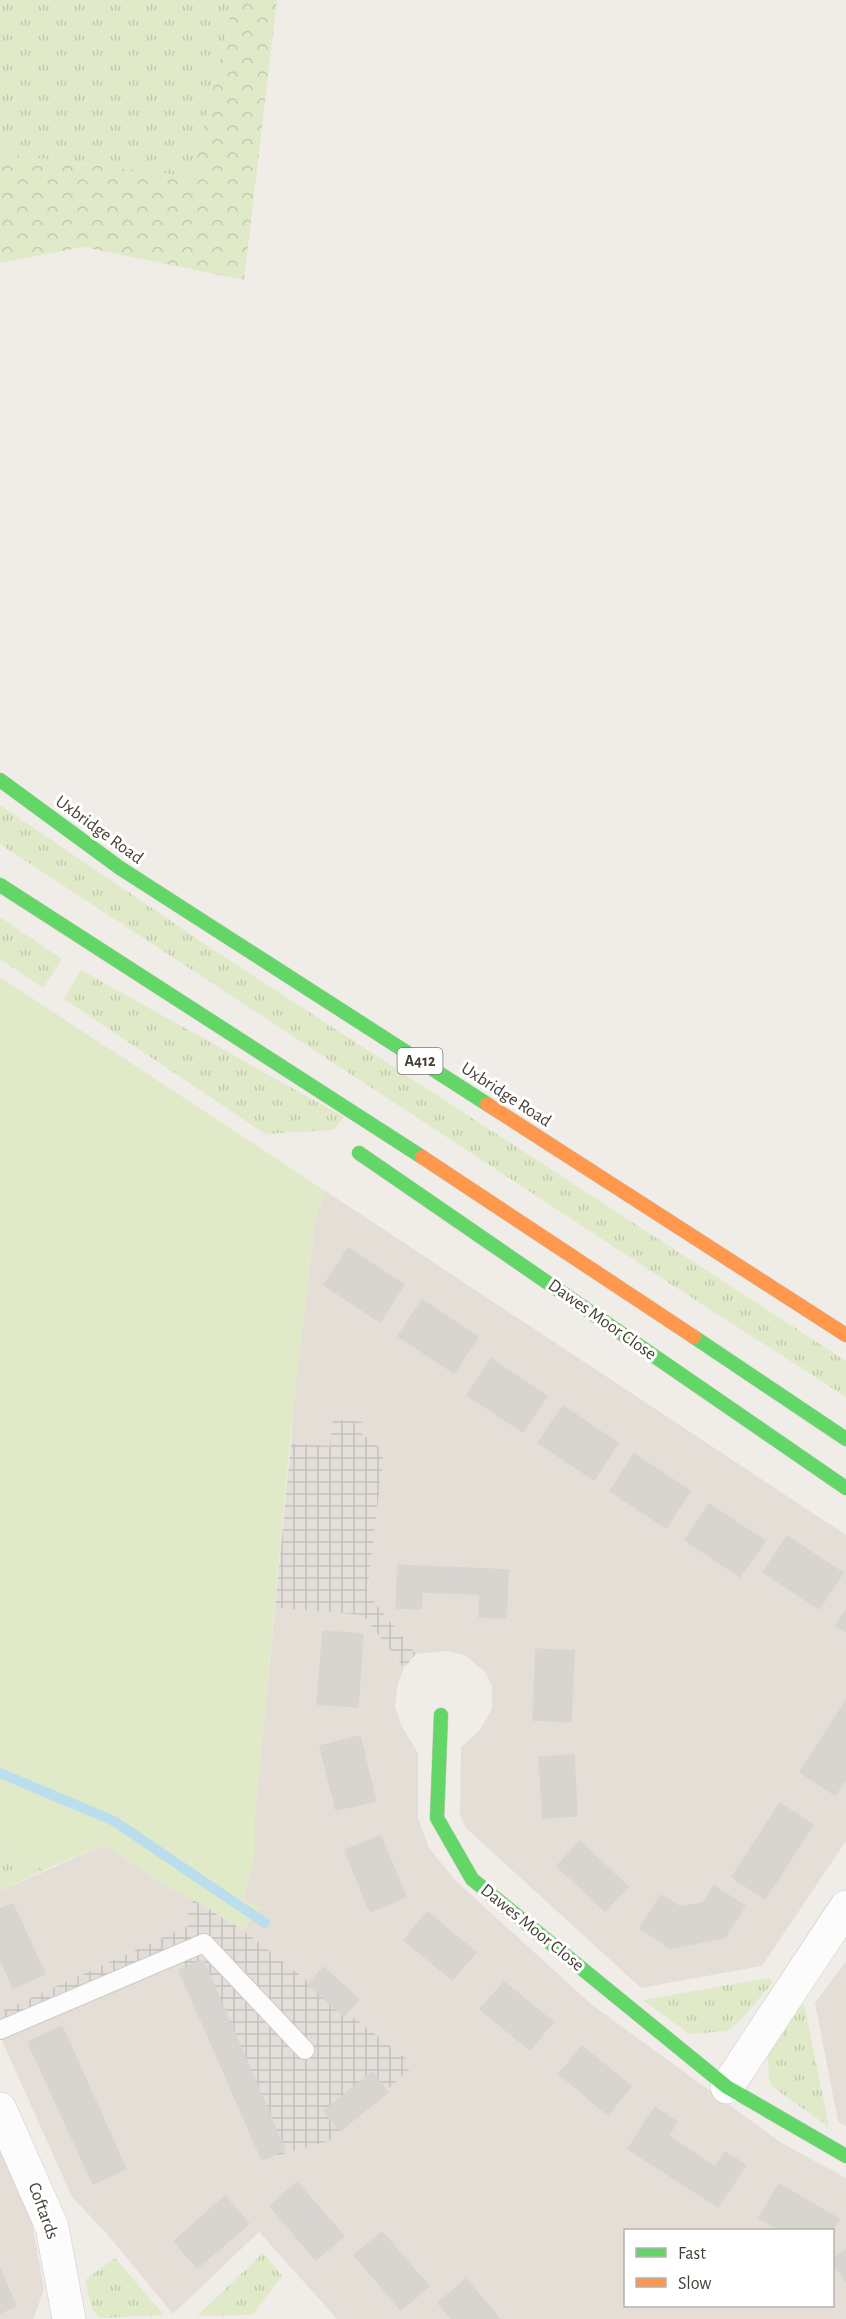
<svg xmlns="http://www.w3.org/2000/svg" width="846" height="2319" font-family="'Alegreya Sans',sans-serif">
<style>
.residential{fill:#e4ded6;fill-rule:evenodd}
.industrial{fill:url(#industrial-grid)}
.grass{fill:url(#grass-tufts)}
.forest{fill:url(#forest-crowns)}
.garden{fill:#e0eac9}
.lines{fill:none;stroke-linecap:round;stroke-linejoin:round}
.stream{stroke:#badeed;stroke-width:10}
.building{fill:#d8d4d0;stroke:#d8d4cf;stroke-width:1.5}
.lane-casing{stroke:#ccc9c5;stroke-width:20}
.street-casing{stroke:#ccc9c5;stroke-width:34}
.fast-casing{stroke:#cec9c0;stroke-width:15}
.slow-casing{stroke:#cec9c0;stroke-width:15}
.lane{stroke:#fdfcfc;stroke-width:18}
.street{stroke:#fdfcfc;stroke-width:33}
.fast{stroke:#63d668;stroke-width:14}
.slow{stroke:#ff974d;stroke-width:14}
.labels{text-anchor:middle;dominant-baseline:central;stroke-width:6;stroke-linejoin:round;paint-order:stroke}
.shield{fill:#fff;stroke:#7d7872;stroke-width:1.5}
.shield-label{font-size:16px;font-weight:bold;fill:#453e35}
.street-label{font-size:18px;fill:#453e35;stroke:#fff}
</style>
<defs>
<pattern id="industrial-grid" width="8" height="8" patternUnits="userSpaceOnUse" patternTransform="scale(1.5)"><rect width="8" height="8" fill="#e3deda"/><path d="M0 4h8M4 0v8" fill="none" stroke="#c4c0bc"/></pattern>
<pattern id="grass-tufts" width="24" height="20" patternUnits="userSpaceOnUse" patternTransform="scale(1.5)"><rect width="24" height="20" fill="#e0eac9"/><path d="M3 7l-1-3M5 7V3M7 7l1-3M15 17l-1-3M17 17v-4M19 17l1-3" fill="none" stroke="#c2caad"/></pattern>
<pattern id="forest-crowns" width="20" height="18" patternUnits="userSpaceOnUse" patternTransform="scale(1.5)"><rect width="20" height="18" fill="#e0eac9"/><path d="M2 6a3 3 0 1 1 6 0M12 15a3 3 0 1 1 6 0" fill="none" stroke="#c2caad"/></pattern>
</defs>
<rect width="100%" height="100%" fill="#f0ede9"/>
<path class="residential" d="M327,1192L846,1535V1841L762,1966L641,1988L466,1828L460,1815L461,1747L479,1731L492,1709V1686L485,1672L465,1655L446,1651L416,1654L367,1593L384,1451L291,1443L295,1390L316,1215Z
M275,1608L363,1615L404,1668L398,1683L395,1706L401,1725L418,1753V1818L429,1848L455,1880L591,2004L780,2142L846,2178V2319H337L259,2232L173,2314L107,2234L72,2197L0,2036L170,1953L247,2123L414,2065L243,1930L261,1907L243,1900L255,1856V1816ZM626,2230H832V2306H626Z
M104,1845L158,1881L194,1900L189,1912L188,1926L0,2012V1891Z
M846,1961V2126L838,2122L815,2003Z
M0,2143L30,2210L44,2290L33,2319H0Z"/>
<path class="industrial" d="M333,1419L363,1422L359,1432L384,1451L367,1593L416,1654L404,1668L363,1615L275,1608L291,1443L330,1446Z
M194,1900L243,1930L414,2065L332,2140L263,2160L170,1953L0,2031V2012L188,1926V1912Z"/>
<path class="grass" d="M0,0H234L192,177L14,155L0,148Z
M0,805L209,947L846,1361V1397L666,1281L0,844Z
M0,917L62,959L43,988L0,959Z
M81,970L344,1117L334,1130L265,1134L64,999Z
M0,1849L44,1870L0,1891Z
M768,1978L773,1982L740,2021L727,2031L690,2034L642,2000Z
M798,2001L805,2008L829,2127L770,2085C764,2040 773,2037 798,2001Z
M263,2253L282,2276L252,2315L197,2316Z
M115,2258L164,2315L99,2318L92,2309L85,2280Z"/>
<path class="forest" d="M234,0H277L244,280L83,247L0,263V148L14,155L192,177Z"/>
<path class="garden" d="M0,977L327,1192L316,1215L295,1390L255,1816V1856L243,1900L261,1907L243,1930L208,1908L158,1881L104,1845L44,1870L0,1849Z"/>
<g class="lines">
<path class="stream" d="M0,1773L114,1821L265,1923"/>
</g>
<path class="building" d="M348,1248L404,1285L380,1322L324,1285Z
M422,1300L478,1337L454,1373L398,1336Z
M491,1359L547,1396L523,1432L467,1395Z
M563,1406L618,1443L594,1480L538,1443Z
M634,1454L690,1491L666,1528L610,1491Z
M709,1504L765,1541L740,1577L685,1540Z
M787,1536L843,1573L819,1609L763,1572Z
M398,1565L508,1570L506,1618L479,1617L480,1594L422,1592L421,1609L396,1608Z
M846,1610V1632L836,1626Z
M323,1631L363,1634L358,1707L317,1704Z
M536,1649L574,1651L571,1722L533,1720Z
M846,1701V1779L835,1795L800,1772Z
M360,1736L376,1801L336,1810L320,1746Z
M574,1755L577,1816L543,1818L539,1757Z
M780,1803L813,1825L765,1899L732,1877Z
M381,1836L406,1897L370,1912L345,1850Z
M580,1841L628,1887L605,1911L557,1866Z
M714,1886L745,1906L724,1938L670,1948L640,1928L661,1895L680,1907L703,1903Z
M13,1904L45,1974L13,1988L0,1959V1909Z
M427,1912L476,1952L452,1980L404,1940Z
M203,1960L285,2150L262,2160L179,1970Z
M323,1967L359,1999L344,2016L308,1985Z
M504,1982L553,2022L530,2050L480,2009Z
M62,2026L126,2169L93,2184L28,2042Z
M582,2046L631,2086L608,2115L559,2074Z
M372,2072L388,2092L340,2131L324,2111Z
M655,2107L677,2122L668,2136L715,2167L725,2152L746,2165L718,2207L628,2149Z
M297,2182L344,2236L316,2260L270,2206Z
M779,2184L839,2219L832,2231L780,2230L759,2218Z
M225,2196L249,2224L197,2268L174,2241Z
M382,2232L429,2286L401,2310L354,2255Z
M846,2250V2281L832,2263V2260Z
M0,2269L16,2306L0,2313Z
M466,2279L500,2319H452L438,2303Z"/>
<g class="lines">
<g class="lane-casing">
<path id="lane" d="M0,2030L204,1943L305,2050"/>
</g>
<g class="street-casing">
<path id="street" d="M727,2087L846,1907
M0,2109L52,2227L69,2319"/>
</g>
<g class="fast-casing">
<path id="fast" d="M0,780L120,868L487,1104
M0,885L422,1157
M359,1153L846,1488
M694,1337L846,1439
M441,1715L437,1818L472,1879L727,2087L846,2156"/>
</g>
<g class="slow-casing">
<path id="slow" d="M487,1104L846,1335
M422,1157L694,1337"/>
</g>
<use href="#lane" class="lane"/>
<use href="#street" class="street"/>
<use href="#fast" class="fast"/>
<use href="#slow" class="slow"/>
</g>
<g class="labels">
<rect class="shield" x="397.5" y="1048" width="45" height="26" rx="4.5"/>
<g class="shield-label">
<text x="420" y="1061">A412</text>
</g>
<g class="street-label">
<text transform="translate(99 830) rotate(36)">Uxbridge Road</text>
<text transform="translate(506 1095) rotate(33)">Uxbridge Road</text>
<text transform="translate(602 1320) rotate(35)">Dawes Moor Close</text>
<text transform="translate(532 1928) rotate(39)">Dawes Moor Close</text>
<text transform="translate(43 2211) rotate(70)">Coftards</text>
</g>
</g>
<rect x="624" y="2229" width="210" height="78" fill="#ffffff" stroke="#b5b2ae" stroke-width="1.5"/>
<rect x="636" y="2248" width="30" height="9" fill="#63d668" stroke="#b5b2ae" stroke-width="1.5"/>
<text x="678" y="2259" font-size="18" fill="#453e35">Fast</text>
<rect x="636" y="2278" width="30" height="9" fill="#ff974d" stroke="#b5b2ae" stroke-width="1.5"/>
<text x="678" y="2289" font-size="18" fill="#453e35">Slow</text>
</svg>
